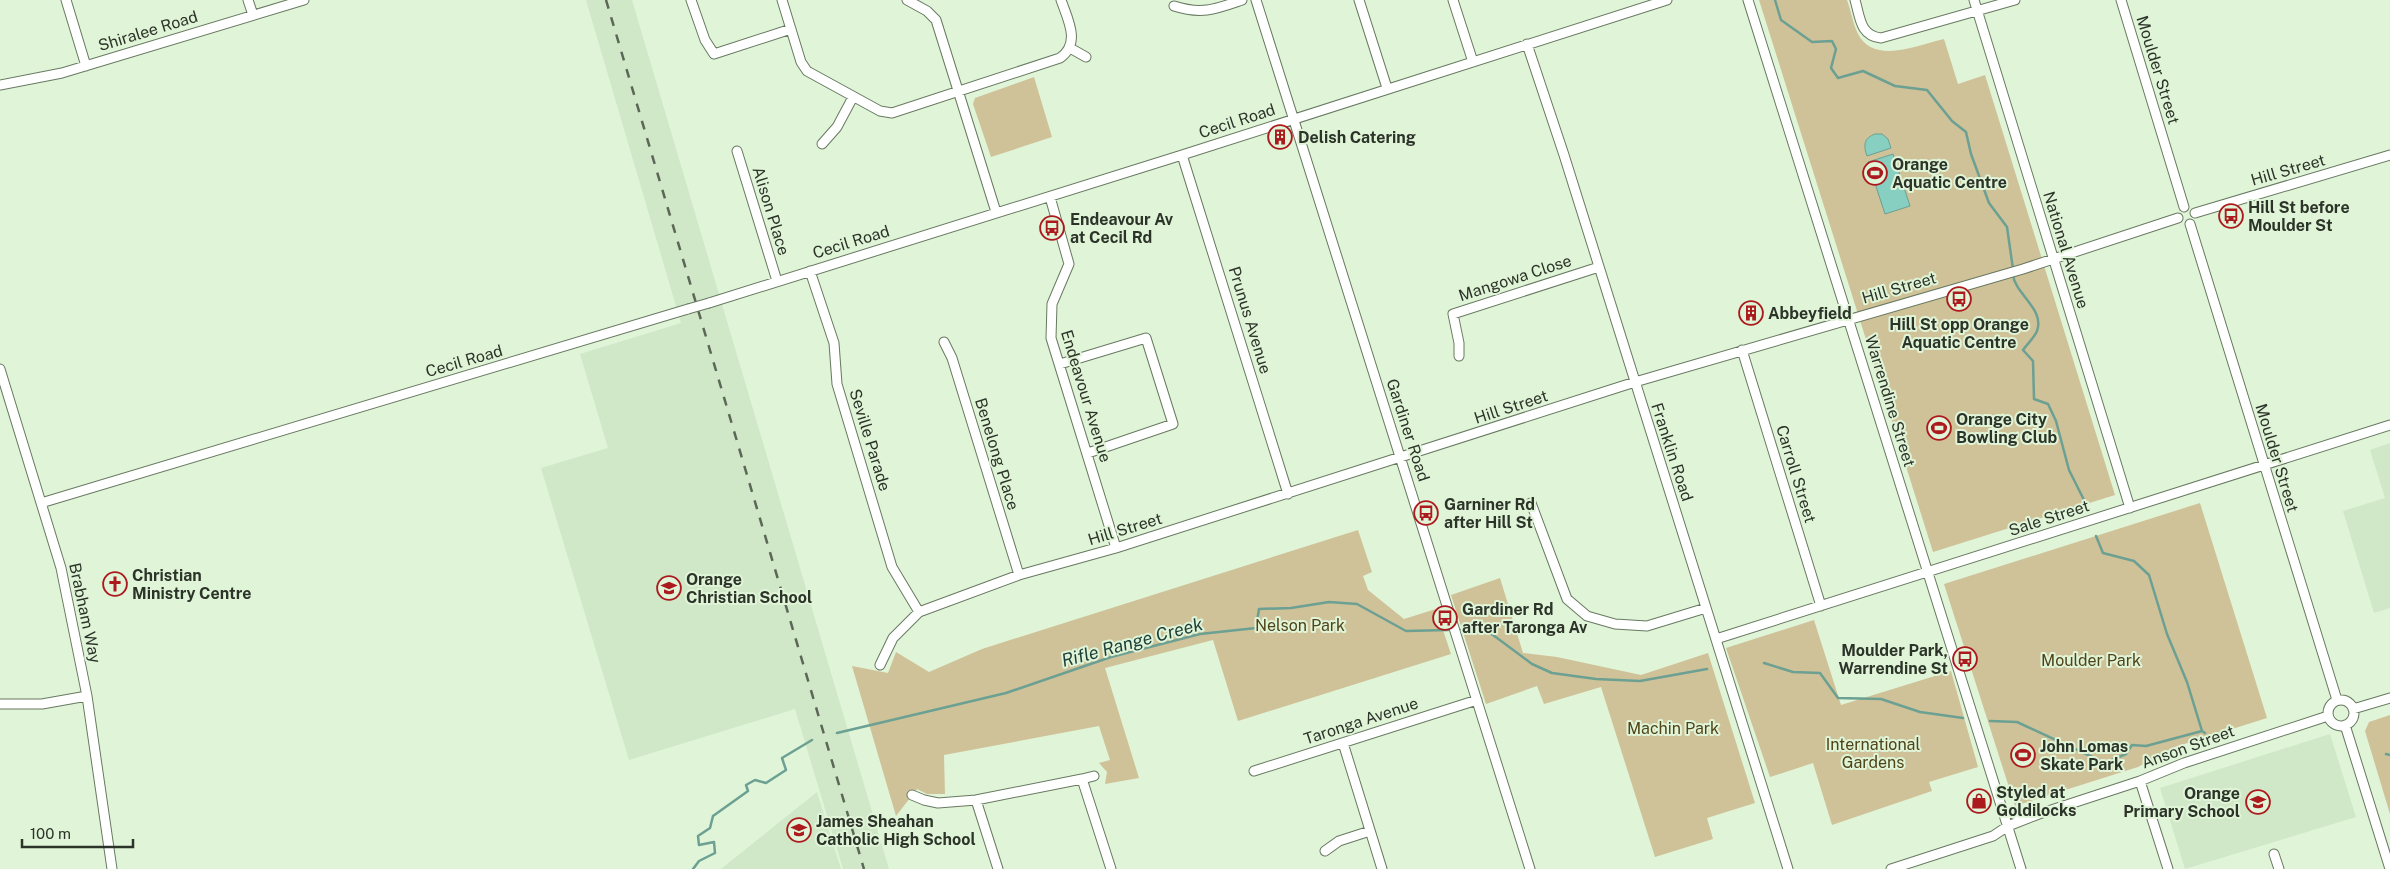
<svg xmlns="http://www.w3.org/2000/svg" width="2390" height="869" font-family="'Public Sans',sans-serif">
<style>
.built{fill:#d0e8c7}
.green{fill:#cfc298}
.water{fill:#86cfc1;stroke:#6ba093}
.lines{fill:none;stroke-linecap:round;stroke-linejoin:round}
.stream{stroke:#6ba093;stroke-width:2.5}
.minor-casing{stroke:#687961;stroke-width:11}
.minor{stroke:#fff;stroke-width:9}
.rail{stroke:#5c6757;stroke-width:2.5;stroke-dasharray:9 9;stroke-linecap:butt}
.minor-bridge-casing{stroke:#687961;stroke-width:11;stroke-linecap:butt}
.minor-bridge{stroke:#fff;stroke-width:9}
.labels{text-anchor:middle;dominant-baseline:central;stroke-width:4;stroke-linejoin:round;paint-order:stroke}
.street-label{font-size:16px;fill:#2c3429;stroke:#e0f4d8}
.poi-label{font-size:16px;font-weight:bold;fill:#2c3429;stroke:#e0f4d8;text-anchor:start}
.park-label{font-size:16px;fill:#504318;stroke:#e0f4d8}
.water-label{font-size:18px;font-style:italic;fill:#1b3e38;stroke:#e0f4d8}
</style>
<rect width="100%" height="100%" fill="#e0f4d8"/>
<path class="built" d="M586,0H632L889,869H843L795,709L629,760L541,468L608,448L580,354L681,323Z
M2390,443V608L2374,613L2343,511L2385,498L2370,450Z
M2330,734L2356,817L2185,869L2160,788Z
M817,792L841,869H721Z"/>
<path class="green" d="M1759,0H1847C1851,11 1853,24 1858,34C1874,65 1918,45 1944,39L1958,84L1985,75L2115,495L1933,552Z
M1034,77L1052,137L991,157L973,104L975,98Z
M2200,503L2267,718L2175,747L2138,767L2015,806L1944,584Z
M1358,530L1372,572L1363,576L1368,590L1404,619L1436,609L1451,654L1238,721L1213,640L1105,668L1139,778L1105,784L1107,772L1099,763L1110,760L1099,726L944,755L945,794H927L917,789L896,816L852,666L888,673L896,652L929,672L982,649Z
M1500,578L1523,653L1557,657L1641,675L1708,653L1755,803L1707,818L1713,839L1655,857L1601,687L1544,704L1537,686L1486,704L1451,595Z
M1814,620L1841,705L1951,671L1978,767L1929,782L1932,791L1832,825L1813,763L1770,777L1726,648Z
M2390,715V814L2365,731L2369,722Z"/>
<path class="water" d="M1875,134H1882L1888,139L1891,148L1867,156C1863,145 1864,138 1875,134Z
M1893,154L1910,206L1885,214L1868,162Z"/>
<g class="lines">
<path class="stream" d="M1775,0L1781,20L1812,42L1832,41L1836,49L1831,68L1838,78L1863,71L1895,86L1927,90L1952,121L1966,132L1971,154L1989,203L2007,227L2013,269
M2013,275C2015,294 2045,309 2037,331C2034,338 2027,344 2023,350L2033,361L2034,399L2048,404L2056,421L2069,470L2086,504
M2096,536L2103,553L2134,561L2149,575L2167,634L2187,682L2202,731L2205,733
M1460,630L1489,632L1532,664L1552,673L1596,679L1640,681L1707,669
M1764,663L1793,672L1820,673L1838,698L1881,699L1920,712L1963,718
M1990,721L2017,722L2105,763L2126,754L2132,745L2146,746L2202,731
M837,733L1006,693L1111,657L1200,634L1256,628L1259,609L1291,608L1329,602L1357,604L1406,631L1448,630
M2386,754L2390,755
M693,869L699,861L715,853L714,842L699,845L698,836L710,828L713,816L748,791L746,785L755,780L766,783L786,770L782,758L812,740"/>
<g class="minor-casing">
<path id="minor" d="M66,0L86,66
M248,0L253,15
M691,0L705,40L714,54L791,29
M782,0L801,62L807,71L880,111L892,113L1060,58C1081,43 1068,20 1061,0
M907,0L927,11L936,20L996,212
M1256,0L1530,869
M1359,0L1387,88
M1453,0L1473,62
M1748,0L2021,869
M1855,0C1860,17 1860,36 1881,38L2015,0
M1974,0L2130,508
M2121,0L2184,207
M1174,6C1202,15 1216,9 1242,0
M1527,44L1564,155L1788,869
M1070,48L1086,57
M0,85L62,73L304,0
M822,144L837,127L853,97
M737,151L777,281
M1182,155L1288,494
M1050,197L1069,264L1052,304L1051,338L1116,548
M2195,213L2390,155
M2190,224L2337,700
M810,271L834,343L837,384L892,567L919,612
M709,303L1182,155L1667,0
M944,342L952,358L1019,575
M1742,350L1821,606
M1459,356V343L1453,314L1599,267
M1060,364L1146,338L1173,424L1088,453
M0,369L61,568L87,696L112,869
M41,503L688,309
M1531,503L1567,599L1587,616L1615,624L1647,626L1706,608
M1716,639L2390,425
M880,665L893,638L919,612L1019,575L1116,548L1635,382L2023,269L2178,218
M2328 713a13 13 0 1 1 26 0a13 13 0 1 1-26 0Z
M0,704H42L87,696
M2353,709L2390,698
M2345,725L2390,869
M1343,743L1382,869
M1254,771L1477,700
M1082,779L1094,776
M2140,781L2168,869
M912,795L924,800L938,803L976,800L1082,779L1111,869
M976,800L998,869
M2003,811L2027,818
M1325,851L1339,841L1370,831
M2274,854L2279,869
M1891,869L1993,836L2008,826L2039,814L2140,781L2184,763L2328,716"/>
</g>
<use href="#minor" class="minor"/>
<path class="rail" d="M606,0L864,869"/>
<g class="minor-bridge-casing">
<path id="minor-bridge" d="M688,309L709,303"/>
</g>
<use href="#minor-bridge" class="minor-bridge"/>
</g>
<defs>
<g id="building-ring" transform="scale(1.25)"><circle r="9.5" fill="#e0f4d8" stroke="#ac1a1e" stroke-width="1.5"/><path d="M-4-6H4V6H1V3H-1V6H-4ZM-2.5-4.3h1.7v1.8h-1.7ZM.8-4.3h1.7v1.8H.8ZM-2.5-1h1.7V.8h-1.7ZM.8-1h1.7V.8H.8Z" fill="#ac1a1e"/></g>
<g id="stadium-ring" transform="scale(1.25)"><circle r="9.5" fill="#e0f4d8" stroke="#ac1a1e" stroke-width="1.5"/><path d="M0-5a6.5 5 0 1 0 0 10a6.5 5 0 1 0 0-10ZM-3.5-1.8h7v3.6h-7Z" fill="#ac1a1e"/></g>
<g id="bus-ring" transform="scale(1.25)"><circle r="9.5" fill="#e0f4d8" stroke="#ac1a1e" stroke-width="1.5"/><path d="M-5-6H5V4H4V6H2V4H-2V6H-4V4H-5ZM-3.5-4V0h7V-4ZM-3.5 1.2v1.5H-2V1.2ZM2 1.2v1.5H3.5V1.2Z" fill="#ac1a1e"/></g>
<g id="church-ring" transform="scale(1.25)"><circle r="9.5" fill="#e0f4d8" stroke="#ac1a1e" stroke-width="1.5"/><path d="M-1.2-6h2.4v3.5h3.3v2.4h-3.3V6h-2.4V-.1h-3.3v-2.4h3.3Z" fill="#ac1a1e"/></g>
<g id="school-ring" transform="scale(1.25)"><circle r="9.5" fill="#e0f4d8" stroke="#ac1a1e" stroke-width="1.5"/><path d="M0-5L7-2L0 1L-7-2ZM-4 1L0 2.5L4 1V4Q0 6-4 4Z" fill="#ac1a1e"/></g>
<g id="shop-ring" transform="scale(1.25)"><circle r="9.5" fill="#e0f4d8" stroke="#ac1a1e" stroke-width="1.5"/><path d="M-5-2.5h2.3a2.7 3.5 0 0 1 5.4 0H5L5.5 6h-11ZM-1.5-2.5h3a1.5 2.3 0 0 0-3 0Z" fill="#ac1a1e"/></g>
</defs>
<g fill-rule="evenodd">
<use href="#building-ring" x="1280" y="137"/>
<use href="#stadium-ring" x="1875" y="173"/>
<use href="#bus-ring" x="2231" y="216"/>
<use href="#bus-ring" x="1052" y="228"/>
<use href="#bus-ring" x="1959" y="299"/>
<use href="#building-ring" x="1751" y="313"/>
<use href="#stadium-ring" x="1939" y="428"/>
<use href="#bus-ring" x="1426" y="513"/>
<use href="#church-ring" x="115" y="584"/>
<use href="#school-ring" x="669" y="588"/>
<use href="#bus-ring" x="1445" y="618"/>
<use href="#bus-ring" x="1965" y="659"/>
<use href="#stadium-ring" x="2023" y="755"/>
<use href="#shop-ring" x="1979" y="801"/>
<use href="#school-ring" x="2258" y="802"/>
<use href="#school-ring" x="799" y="830"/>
</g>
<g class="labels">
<g class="street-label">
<text transform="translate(148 31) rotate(-17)">Shiralee Road</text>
<text transform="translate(2158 70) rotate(73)">Moulder Street</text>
<text transform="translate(1237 121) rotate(-18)">Cecil Road</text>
<text transform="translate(2288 170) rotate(-16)">Hill Street</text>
<text transform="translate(771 211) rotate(73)">Alison Place</text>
<text transform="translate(851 242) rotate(-17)">Cecil Road</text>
<text transform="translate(2066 250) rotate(73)">National Avenue</text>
<text transform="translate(1515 278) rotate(-18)">Mangowa Close</text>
<text transform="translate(1899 288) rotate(-16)">Hill Street</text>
<text transform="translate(1250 320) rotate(73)">Prunus Avenue</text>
<text transform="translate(464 361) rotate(-16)">Cecil Road</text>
<text transform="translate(1086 396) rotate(73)">Endeavour Avenue</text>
<text transform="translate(1890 401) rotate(73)">Warrendine Street</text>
<text transform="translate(1511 407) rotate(-18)">Hill Street</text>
<text transform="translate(1408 430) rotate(72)">Gardiner Road</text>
<text transform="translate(870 440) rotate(73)">Seville Parade</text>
<text transform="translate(1672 452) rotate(72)">Franklin Road</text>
<text transform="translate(997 454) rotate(73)">Benelong Place</text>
<text transform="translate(2277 458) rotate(73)">Moulder Street</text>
<text transform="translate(1796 474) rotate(73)">Carroll Street</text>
<text transform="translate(2049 518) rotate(-18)">Sale Street</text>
<text transform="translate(1125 529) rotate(-17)">Hill Street</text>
<text transform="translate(85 613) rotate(78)">Brabham Way</text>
<text transform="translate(1361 721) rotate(-18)">Taronga Avenue</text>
<text transform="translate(2188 747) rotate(-20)">Anson Street</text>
</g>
<g class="poi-label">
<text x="1298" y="137">Delish Catering</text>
<text x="1892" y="164">Orange<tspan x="1892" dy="18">Aquatic Centre</tspan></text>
<text x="2248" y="207">Hill St before<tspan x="2248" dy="18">Moulder St</tspan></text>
<text x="1070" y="219">Endeavour Av<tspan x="1070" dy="18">at Cecil Rd</tspan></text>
<text x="1768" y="313">Abbeyfield</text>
<text x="1959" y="324" text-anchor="middle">Hill St opp Orange<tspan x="1959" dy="18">Aquatic Centre</tspan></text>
<text x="1956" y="419">Orange City<tspan x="1956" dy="18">Bowling Club</tspan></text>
<text x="1444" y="504">Garniner Rd<tspan x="1444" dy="18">after Hill St</tspan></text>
<text x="132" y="575">Christian<tspan x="132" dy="18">Ministry Centre</tspan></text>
<text x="686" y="579">Orange<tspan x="686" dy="18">Christian School</tspan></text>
<text x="1462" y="609">Gardiner Rd<tspan x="1462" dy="18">after Taronga Av</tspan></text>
<text x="1948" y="650" text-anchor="end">Moulder Park,<tspan x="1948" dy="18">Warrendine St</tspan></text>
<text x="2040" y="746">John Lomas<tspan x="2040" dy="18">Skate Park</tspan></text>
<text x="1996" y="792">Styled at<tspan x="1996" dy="18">Goldilocks</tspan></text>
<text x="2240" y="793" text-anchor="end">Orange<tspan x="2240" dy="18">Primary School</tspan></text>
<text x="816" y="821">James Sheahan<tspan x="816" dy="18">Catholic High School</tspan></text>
</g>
<g class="park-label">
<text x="1300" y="625">Nelson Park</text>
<text x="2091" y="660">Moulder Park</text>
<text x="1673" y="728">Machin Park</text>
<text x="1873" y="744">International<tspan x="1873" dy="18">Gardens</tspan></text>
</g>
<g class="water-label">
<text transform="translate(1132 642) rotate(-15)">Rifle Range Creek</text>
</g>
</g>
<path d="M22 839v8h111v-8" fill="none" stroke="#2c3429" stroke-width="2.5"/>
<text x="30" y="839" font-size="15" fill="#2c3429" stroke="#e0f4d8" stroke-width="4" paint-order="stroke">100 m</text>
</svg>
